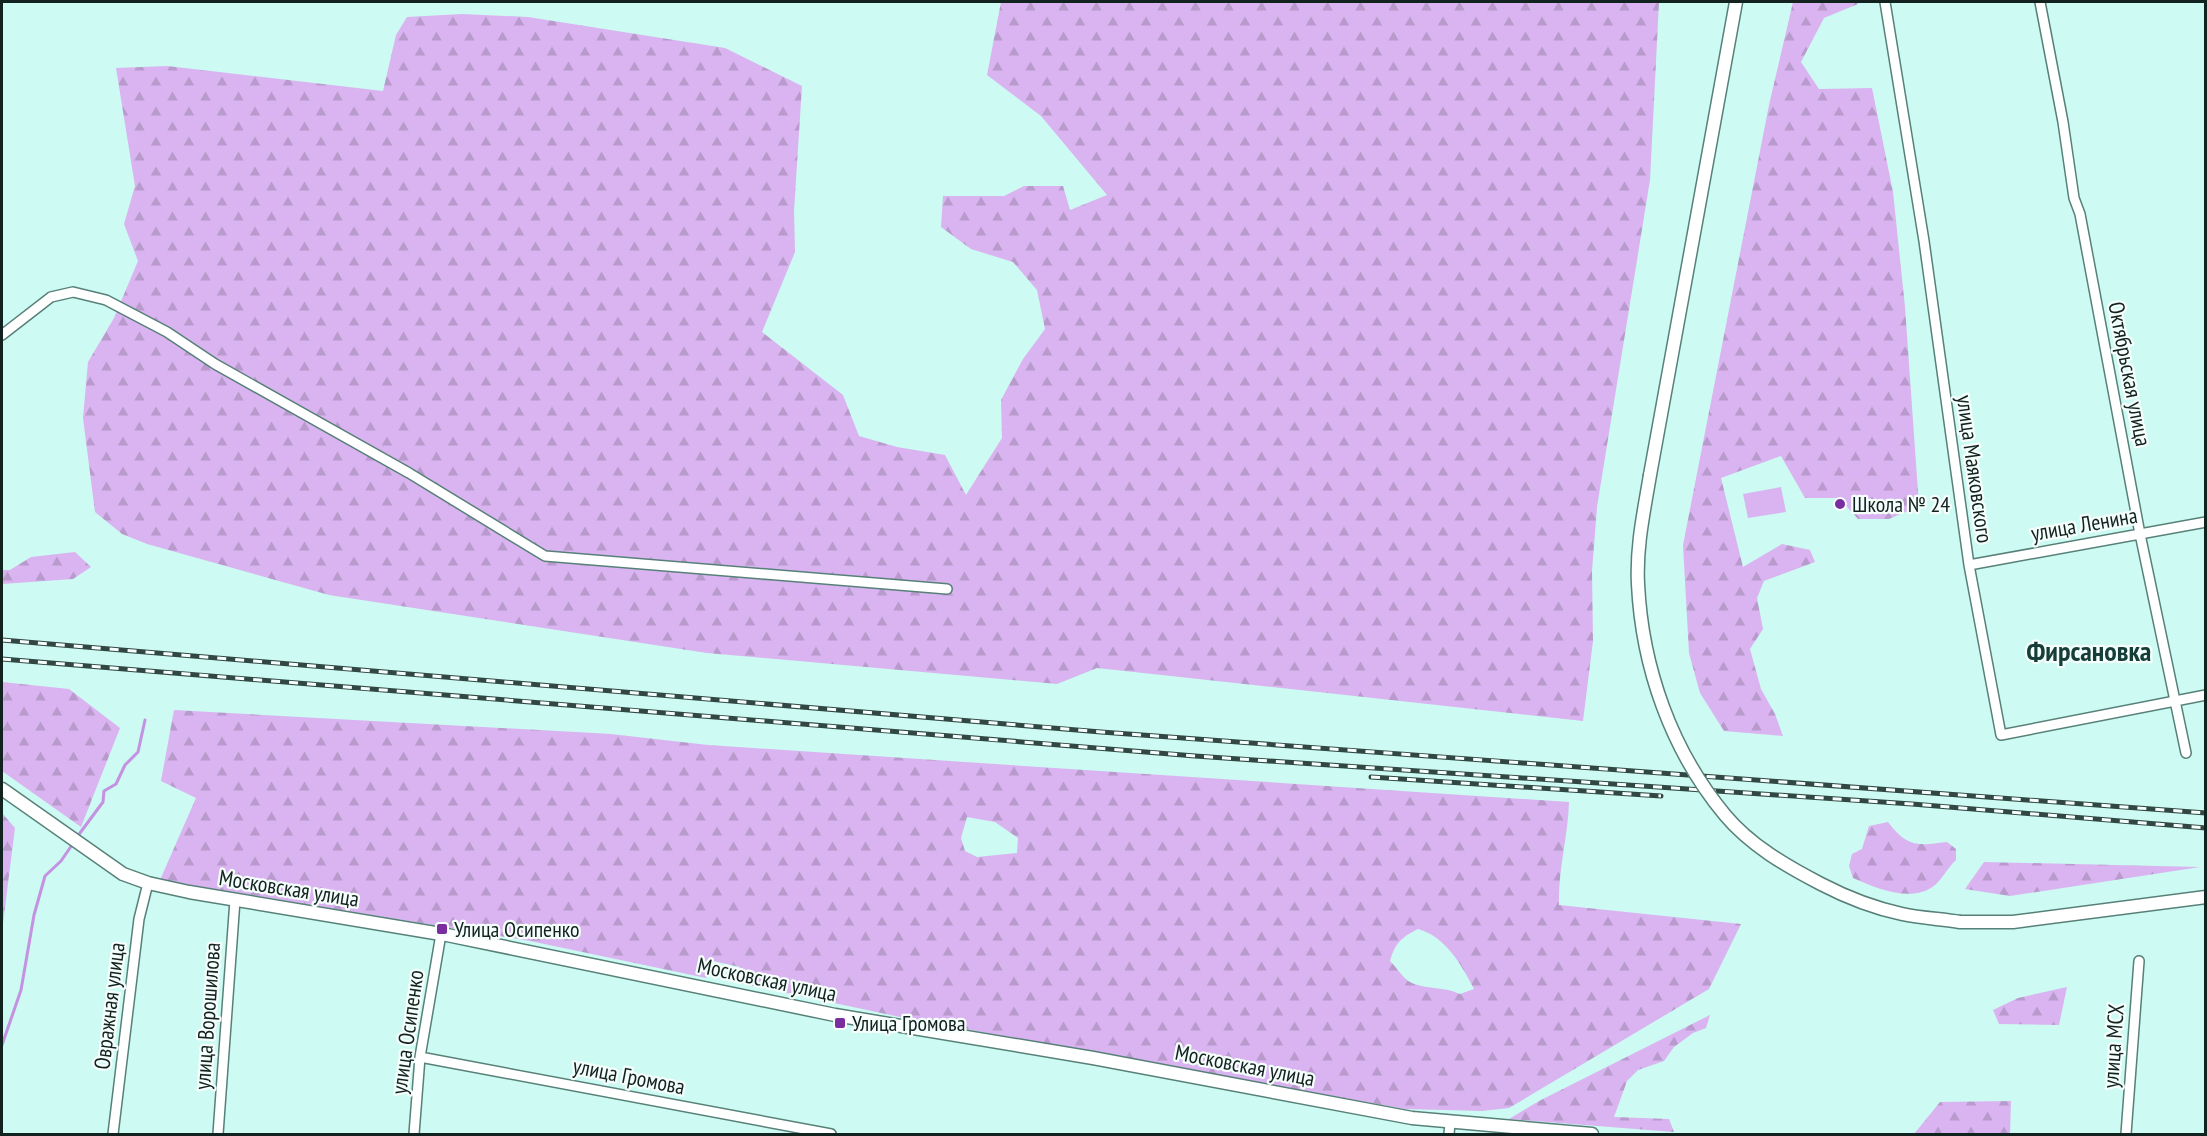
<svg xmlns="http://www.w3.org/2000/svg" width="2207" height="1136" font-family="'PT Sans Narrow',sans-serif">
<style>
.forest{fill:url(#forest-firs);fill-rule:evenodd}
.pitch{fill:#d9b4f0}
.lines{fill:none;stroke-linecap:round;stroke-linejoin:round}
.stream{stroke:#c492e1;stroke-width:3}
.minor-casing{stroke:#578079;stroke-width:12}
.tertiary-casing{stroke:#578079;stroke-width:15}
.minor{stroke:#fff;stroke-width:9}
.tertiary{stroke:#fff;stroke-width:12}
.rail-casing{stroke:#314743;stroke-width:5}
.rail{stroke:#f6fefc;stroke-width:3;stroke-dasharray:9;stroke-linecap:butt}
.tertiary-bridge-casing{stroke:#578079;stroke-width:15;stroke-linecap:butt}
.tertiary-bridge{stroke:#fff;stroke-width:12}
.poi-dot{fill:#792d9f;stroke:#f6fefc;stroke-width:2}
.labels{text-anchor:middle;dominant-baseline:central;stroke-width:4.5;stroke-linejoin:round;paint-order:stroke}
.street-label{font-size:22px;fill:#11221f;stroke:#f6fefc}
.poi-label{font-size:22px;fill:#11221f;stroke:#f6fefc;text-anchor:start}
.district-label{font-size:28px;font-weight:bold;fill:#153e39;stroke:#f6fefc}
</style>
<defs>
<pattern id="forest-firs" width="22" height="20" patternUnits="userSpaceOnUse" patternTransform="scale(1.5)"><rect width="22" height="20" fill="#d9b4f0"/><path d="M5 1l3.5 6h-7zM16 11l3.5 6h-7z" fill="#b99acd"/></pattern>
</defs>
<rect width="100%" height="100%" fill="#cdfaf2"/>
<path class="forest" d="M1001,2H1659L1650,180L1597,507L1592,571L1593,641L1583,721L1097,668L1057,684L707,653L329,595L147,544L122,534L95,512L83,418L88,362L114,318L138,261L124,224L135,186L116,68L167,66L383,91L396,35L407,17L462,14L528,17L725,48L802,86L794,211L795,252L762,332L843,395L859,436L897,447L945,455L966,495L1002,438L1001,400L1023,359L1045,329L1037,290L1013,262L971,249L941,227L943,196H1004L1024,186H1063L1070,210L1107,195L1041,116L987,75Z
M1793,2H1858V4L1824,18L1801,62L1819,89L1872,88L1893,192L1905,307L1919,506L1889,519H1858L1839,498H1805L1781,456L1721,478L1743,567L1782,544L1810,550L1815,562L1764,581L1757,598L1763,629L1750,649L1761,689L1775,714L1783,736L1724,731L1700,693L1689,653L1683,545L1769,105Z
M75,552L91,567L73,579L2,584V570H10L31,557Z
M2,682L69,689L120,728L81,827L2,771Z
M174,710L611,734L708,745L1569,802C1568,837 1558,869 1559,905L1741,924L1709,989L1509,1108L1482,1111L1405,1109L900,1017L739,983L740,967L713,961L706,978L530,941L160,880L196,798L161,781ZM967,817L995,822L1018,838L1017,853L977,857L965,851L961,838ZM1418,929C1446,937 1461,964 1474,989L1460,994C1444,986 1420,990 1407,980C1401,975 1396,967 1390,961C1395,943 1402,937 1418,929Z
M2,813L15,828L2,931Z
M1888,822C1907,847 1917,846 1947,842L1956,849V860C1948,867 1943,878 1935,885C1912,904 1876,888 1853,878L1849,866L1852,854L1862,849L1869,826Z
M1984,862L2200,867L2010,896L1965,889Z
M2067,987L2059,1025L1999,1024L1993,1010L2018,998Z
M1710,1015L1706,1028L1693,1033L1674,1047L1664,1061L1638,1070L1627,1081L1614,1117L1669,1119L1674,1132L1509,1119L1539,1101Z
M2011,1101L2010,1134H1914L1940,1102Z"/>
<path class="pitch" d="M1781,487L1786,512L1748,518L1743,494Z"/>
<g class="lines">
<path class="stream" d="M77,837L103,802L104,791L116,784L125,765L138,752L145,720
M2,1045L21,990L34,915L45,876L61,861L74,842"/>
<g class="minor-casing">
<path id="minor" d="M1885,2L1924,241L1969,565L2001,735L2206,695
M2040,2L2063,122L2074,198L2080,214L2140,534L2186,753
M2,335L51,297L73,292L106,300L167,332L215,364L409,473L545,556L947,589
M1969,565L2206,522
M420,1057L831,1134
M113,1134L139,919L148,883
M218,1134L235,900
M414,1134L420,1057L441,934
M1449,1134L1450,1123
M2126,1134L2139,961"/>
</g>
<g class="tertiary-casing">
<path id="tertiary" d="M1650,475L1736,2
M2,789L123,874L148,883L189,892L447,935L835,1015L1093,1058L1412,1118L1592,1134
M1960,922H2013L2206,897"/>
</g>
<use href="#minor" class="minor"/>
<use href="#tertiary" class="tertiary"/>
<g class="rail-casing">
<path id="rail" d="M2,640L1101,732L2206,813
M2,659L1195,756L1912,804L2206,828
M1371,777L1661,796"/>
</g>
<use href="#rail" class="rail"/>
<g class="tertiary-bridge-casing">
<path id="tertiary-bridge" d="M1650,475C1644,511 1636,547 1638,584C1642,667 1671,750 1725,815C1750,845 1786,866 1821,884C1846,897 1874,908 1902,914C1921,918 1941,919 1960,922"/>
</g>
<use href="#tertiary-bridge" class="tertiary-bridge"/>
</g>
<g class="poi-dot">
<circle cx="1840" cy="504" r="6"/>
<rect x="436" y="923" width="12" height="12" rx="3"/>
<rect x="834" y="1017" width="12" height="12" rx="3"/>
</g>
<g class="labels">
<g class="street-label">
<text transform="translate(2130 374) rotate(79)">Октябрьская улица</text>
<text transform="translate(1975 469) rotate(82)">улица Маяковского</text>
<text transform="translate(2084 524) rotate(-10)">улица Ленина</text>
<text transform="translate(289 888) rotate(9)">Московская улица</text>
<text transform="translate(767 979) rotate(12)">Московская улица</text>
<text transform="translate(109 1006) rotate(-83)">Овражная улица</text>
<text transform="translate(207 1016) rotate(-86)">улица Ворошилова</text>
<text transform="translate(407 1032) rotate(-82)">улица Осипенко</text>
<text transform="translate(2113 1046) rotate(-86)">улица МСХ</text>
<text transform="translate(1245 1065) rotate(11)">Московская улица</text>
<text transform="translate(629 1076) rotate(11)">улица Громова</text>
</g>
<g class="poi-label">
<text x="1852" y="504">Школа № 24</text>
<text x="454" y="929">Улица Осипенко</text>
<text x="852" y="1023">Улица Громова</text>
</g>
<g class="district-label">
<text x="2089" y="650">Фирсановка</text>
</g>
</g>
<rect width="2207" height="1136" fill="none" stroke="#11221f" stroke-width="6"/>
</svg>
